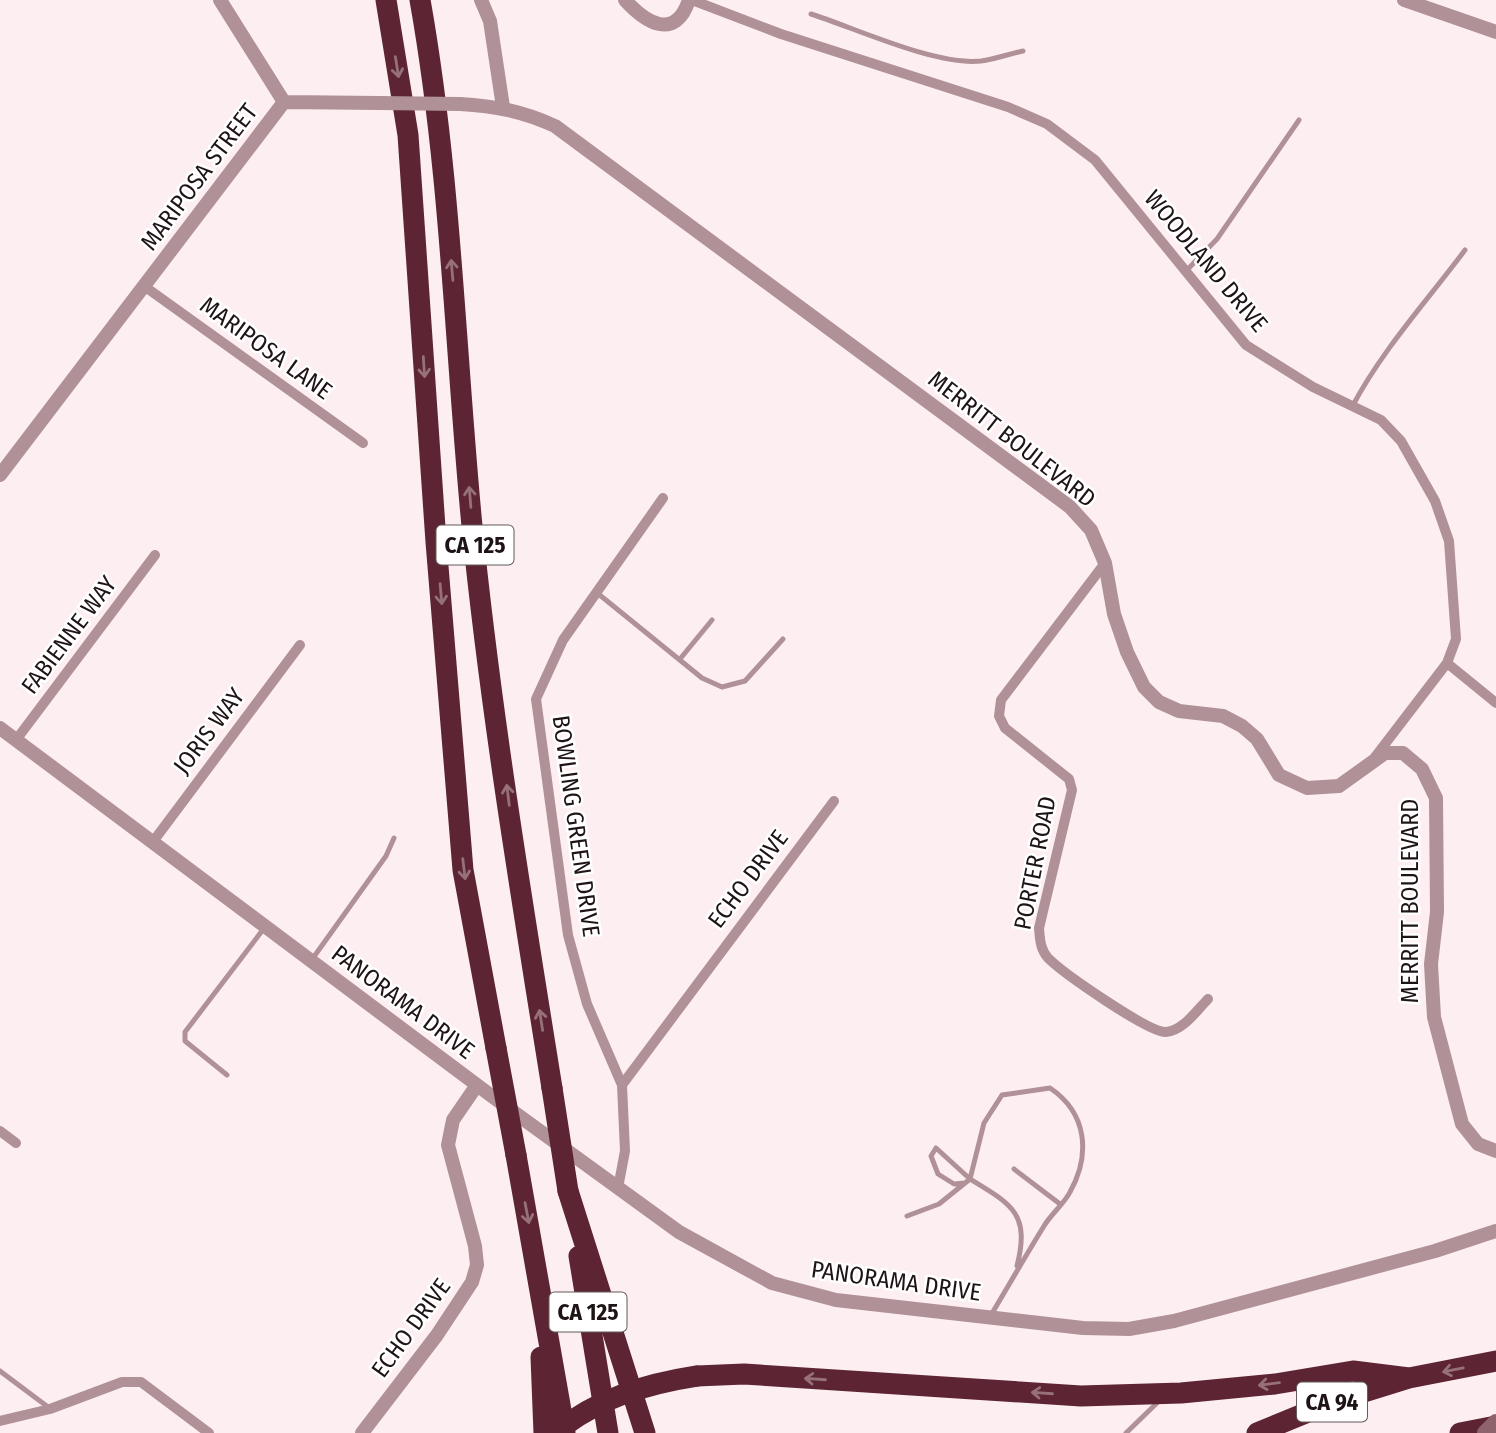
<svg xmlns="http://www.w3.org/2000/svg" width="1496" height="1433" font-family="'Fira Sans Condensed',sans-serif">
<style>
.lines{fill:none;stroke-linecap:round;stroke-linejoin:round}
.service{stroke:#b09197;stroke-width:5}
.minor{stroke:#b09197;stroke-width:10}
.tertiary{stroke:#b09197;stroke-width:14}
.motorway{stroke:#5d2533;stroke-width:21}
.tertiary-bridge{stroke:#b09197;stroke-width:14}
.secondary-bridge{stroke:#8e636b;stroke-width:16}
.motorway-bridge{stroke:#5d2533;stroke-width:21}
.oneway{stroke:#96717a}
.labels{text-anchor:middle;dominant-baseline:central;stroke-width:5;stroke-linejoin:round;paint-order:stroke}
.shield{fill:#fff;stroke:#625a5b;stroke-width:2}
.shield-label{font-size:23px;font-weight:bold;fill:#1e1315}
.street-label{font-size:24px;fill:#1e1315;stroke:#fff}
</style>
<rect width="100%" height="100%" fill="#fdeff1"/>
<g class="lines">
<path class="service" d="M811,14C855,28 936,66 981,61C995,59 1009,54 1023,51
M1186,271L1217,239L1299,120
M1352,407C1382,350 1427,301 1465,250
M596,592L702,678L722,687L745,681L783,639
M680,659L712,620
M313,958L386,856L394,838
M227,1075L185,1041V1032L265,927
M1014,1169L1060,1204
M965,1183L954,1184L938,1174L931,1156L936,1148L970,1179L984,1123L1002,1095L1050,1088C1087,1113 1091,1154 1070,1192C1064,1204 1051,1214 1044,1226C1026,1255 1009,1285 991,1315
M907,1216L939,1204L970,1179C1013,1205 1030,1214 1017,1266
M0,1371L48,1407
M1126,1433L1159,1401"/>
<path class="minor" d="M692,0L781,34L1008,107L1047,124L1095,160L1246,345L1313,387L1381,420L1401,441L1435,501L1449,541L1456,639L1447,663L1375,757
M144,286L363,443
M1105,563L1001,700L999,716L1005,728L1069,779L1072,790L1039,928C1040,939 1040,949 1048,958C1063,973 1149,1033 1166,1032C1183,1031 1197,1010 1208,999
M1447,663L1496,703
M16,740L155,555
M152,843L300,645
M622,1085L834,801
M0,1131L16,1143
M618,1188L625,1151L622,1085L587,1004L568,935L536,699L563,640L663,498
M0,1421L50,1409L122,1382H141L209,1433"/>
<path class="tertiary" d="M220,0L284,102
M481,0L490,21L503,107
M625,0C645,22 675,42 689,0
M1404,0L1496,32
M284,102L379,103
M460,104C495,106 522,111 555,126L1070,507L1091,530L1105,563L1114,614L1127,652L1144,687L1159,702L1179,711L1223,716L1242,726L1257,739L1279,775L1307,788L1339,786L1385,753H1403L1422,769L1436,798L1437,912L1431,964L1434,1017L1462,1124L1478,1144L1496,1151
M0,475L284,102
M0,728L489,1094L679,1232L772,1283L836,1300L1083,1328L1129,1329L1174,1321L1435,1251L1496,1231
M362,1433L437,1335L472,1282L477,1265L475,1246L448,1145L453,1120L477,1085"/>
<path class="motorway" d="M386,0L408,135L436,542L463,870L496,1048
M420,0C451,174 455,350 472,526C491,714 522,901 552,1088
M516,1155L565,1433
M568,1191L645,1433
M579,1256L608,1433
M541,1357L544,1433
M697,1376L744,1374L1081,1396L1181,1393L1275,1384L1353,1371L1409,1378
M1257,1433L1335,1401L1409,1378L1496,1361
M1460,1433L1496,1426"/>
<path class="tertiary-bridge" d="M379,103L460,104"/>
<path class="secondary-bridge" d="M1485,1433L1496,1422"/>
<path class="motorway-bridge" d="M496,1048L516,1155
M552,1088L568,1191
M555,1433C596,1399 645,1384 697,1376"/>
</g>
<defs><path id="oneway-shaft" d="M-6 0H5M1.5-3L5.5 0L1.5 3" fill="none" stroke-width="1.6" stroke-linecap="round" stroke-linejoin="round" transform="scale(1.75)"/></defs>
<g class="oneway">
<use href="#oneway-shaft" transform="translate(397 67) rotate(81)"/>
<use href="#oneway-shaft" transform="translate(452 270) rotate(-95)"/>
<use href="#oneway-shaft" transform="translate(424 367) rotate(86)"/>
<use href="#oneway-shaft" transform="translate(470 497) rotate(-95)"/>
<use href="#oneway-shaft" transform="translate(441 594) rotate(85)"/>
<use href="#oneway-shaft" transform="translate(508 795) rotate(-97)"/>
<use href="#oneway-shaft" transform="translate(464 869) rotate(83)"/>
<use href="#oneway-shaft" transform="translate(541 1020) rotate(-99)"/>
<use href="#oneway-shaft" transform="translate(527 1213) rotate(79)"/>
<use href="#oneway-shaft" transform="translate(1453 1370) rotate(169)"/>
<use href="#oneway-shaft" transform="translate(815 1379) rotate(-176)"/>
<use href="#oneway-shaft" transform="translate(1269 1384) rotate(173)"/>
<use href="#oneway-shaft" transform="translate(1042 1393) rotate(-176)"/>
</g>
<g class="labels">
<g class="shield">
<rect x="436.5" y="525.5" width="77" height="39" rx="5"/>
<rect x="549.5" y="1292.5" width="77" height="39" rx="5"/>
<rect x="1297" y="1382.5" width="70" height="39" rx="5"/>
</g>
<g class="shield-label">
<text x="475" y="545">CA 125</text>
<text x="588" y="1312">CA 125</text>
<text x="1332" y="1402">CA 94</text>
</g>
<g class="street-label">
<text transform="translate(199 177) rotate(-53)">MARIPOSA STREET</text>
<text transform="translate(1206 261) rotate(50)">WOODLAND DRIVE</text>
<text transform="translate(266 348) rotate(36)">MARIPOSA LANE</text>
<text transform="translate(1012 439) rotate(38)">MERRITT BOULEVARD</text>
<text transform="translate(69 635) rotate(-53)">FABIENNE WAY</text>
<text transform="translate(209 731) rotate(-53)">JORIS WAY</text>
<text transform="translate(576 826) rotate(82)">BOWLING GREEN DRIVE</text>
<text transform="translate(1035 863) rotate(-79)">PORTER ROAD</text>
<text transform="translate(748 879) rotate(-53)">ECHO DRIVE</text>
<text transform="translate(1410 901) rotate(-90)">MERRITT BOULEVARD</text>
<text transform="translate(403 1002) rotate(37)">PANORAMA DRIVE</text>
<text transform="translate(896 1281) rotate(8)">PANORAMA DRIVE</text>
<text transform="translate(411 1328) rotate(-54)">ECHO DRIVE</text>
</g>
</g>
</svg>
